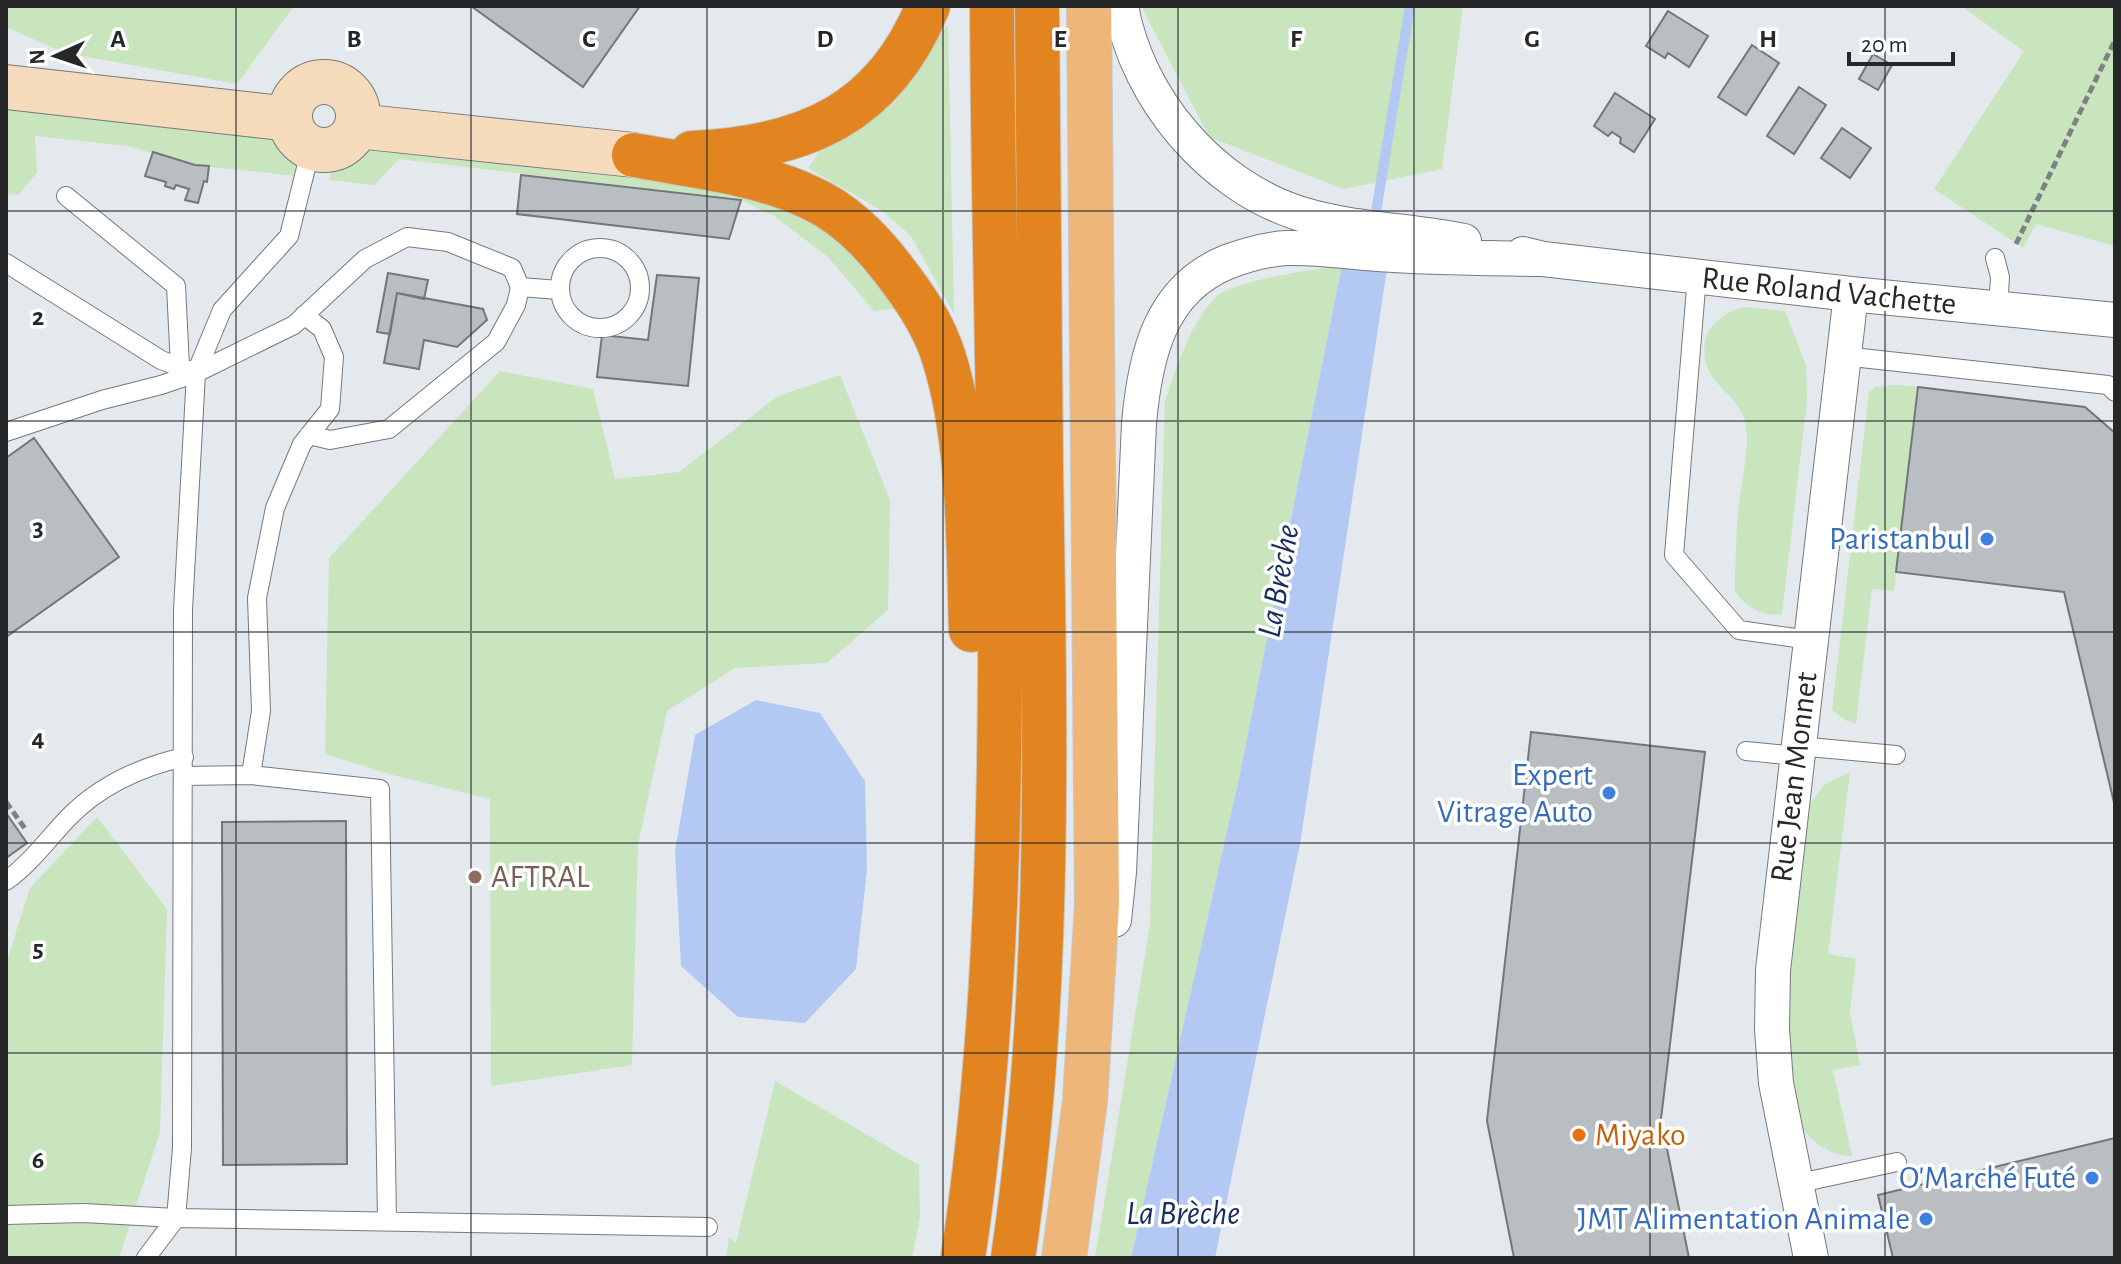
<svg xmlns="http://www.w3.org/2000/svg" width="2121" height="1264" font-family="'Alegreya Sans',sans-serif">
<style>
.green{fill:#c8e5be}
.water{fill:#b3c9f3}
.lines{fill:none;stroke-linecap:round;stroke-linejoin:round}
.stream{stroke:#b3c9f3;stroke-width:10}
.building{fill:#b9bec2;stroke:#72777b;stroke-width:2}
.lane-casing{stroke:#75797d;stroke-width:20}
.street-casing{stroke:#75797d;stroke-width:36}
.secondary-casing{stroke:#75797d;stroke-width:46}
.primary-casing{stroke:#c6c7c7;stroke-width:46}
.highway-casing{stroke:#c6c7c7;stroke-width:46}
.path{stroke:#7e8285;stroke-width:5;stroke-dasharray:8 4;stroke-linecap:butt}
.lane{stroke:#fff;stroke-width:18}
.street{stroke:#fff;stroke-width:34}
.secondary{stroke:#f6dabc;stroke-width:44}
.primary{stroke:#eeb679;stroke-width:44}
.highway{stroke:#e28520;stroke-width:44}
.grid{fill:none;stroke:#252729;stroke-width:2;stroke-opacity:0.55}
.shop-dot{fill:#3f7fe0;stroke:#fff;stroke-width:3}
.education-dot{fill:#8d6e63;stroke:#fff;stroke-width:3}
.food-dot{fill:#e8710a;stroke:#fff;stroke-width:3}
.labels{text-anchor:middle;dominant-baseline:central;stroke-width:7;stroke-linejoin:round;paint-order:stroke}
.street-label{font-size:32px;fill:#252729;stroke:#fff}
.shop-label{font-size:32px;fill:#366cbe;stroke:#fff;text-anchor:end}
.education-label{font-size:32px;fill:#785e54;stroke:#fff;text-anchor:start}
.food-label{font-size:32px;fill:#c56008;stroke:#fff;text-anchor:start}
.water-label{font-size:34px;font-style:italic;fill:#162d5e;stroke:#fff}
.grid-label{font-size:26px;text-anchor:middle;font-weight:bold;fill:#252729;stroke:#fff;stroke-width:7;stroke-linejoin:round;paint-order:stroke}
</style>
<rect width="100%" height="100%" fill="#e4e9ee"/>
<path class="green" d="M6,6H294L237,84L65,53L6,27Z
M1141,6H1463L1442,169L1344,189L1209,137Z
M1961,6H2115V246L2036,224L2023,248L1934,189L2024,51Z
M948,24L954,314L911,236L881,210L808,168L823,147L894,103L914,69Z
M6,106L280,134L296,152L295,176L195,165L128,146L35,136L37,173L18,195L6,194Z
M353,145L750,189L820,225L864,262L896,308L874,311L828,257L774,216L741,200L399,159L374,185L329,180L335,161Z
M1342,265L1239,778L1131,1258H1095L1150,925L1165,401C1178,365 1189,324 1217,296C1233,281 1317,269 1342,265Z
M1745,307L1785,311L1806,365L1807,401L1782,614C1761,617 1748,608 1735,592C1735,565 1736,538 1738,512C1740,484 1750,454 1746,426C1740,389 1698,387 1705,341C1708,324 1730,309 1745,307Z
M500,371L593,389L615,479L679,472L778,396L840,375L890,500L888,610L827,663L735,668L667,711L638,844L632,1065L491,1086L490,799L393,775L325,754L329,558Z
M1897,385L1918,387L1894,591L1872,589L1856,723L1847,721L1832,710L1869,392L1875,387Z
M1850,772L1828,954L1856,959L1850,1013L1860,1065L1833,1070L1852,1156C1832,1157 1806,1140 1799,1121C1794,1107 1794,1088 1792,1073C1781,984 1798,894 1809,805L1825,784Z
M97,817L167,909L160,1132L119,1258H6V964L30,888Z
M775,1081L919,1165L920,1217L912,1258H726L729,1237L736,1243Z"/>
<path class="water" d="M1342,265L1387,269L1300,844L1215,1258H1131L1239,778Z
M756,700L820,713L865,781L867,870L856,969L805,1023L738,1017L681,966L675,851L695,735Z"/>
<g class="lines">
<path class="stream" d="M1374,224L1410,6"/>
</g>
<path class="building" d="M471,6H640L583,87Z
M1668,11L1708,36L1689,67L1668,53L1665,58L1646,46Z
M1752,45L1779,63L1746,115L1718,97Z
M1873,54L1892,65L1878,90L1859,79Z
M1799,87L1826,105L1794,154L1767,136Z
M1615,93L1655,119L1634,152L1620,143L1621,138L1612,132L1608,136L1594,126Z
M1842,128L1871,148L1850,178L1821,158Z
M153,152L195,165L209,166L207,182L204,181L198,203L185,200L189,189L176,185L174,189L165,186L166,182L145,176Z
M521,175L741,200L729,239L517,214Z
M388,273L428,280L424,299L397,293L390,334L377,332Z
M657,275L699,278L688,386L597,377L602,335L648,340Z
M397,293L483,309L487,320L457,347L424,340L419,369L384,363Z
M1918,387L2085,407L2115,433V807L2064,592L1896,572Z
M34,438L119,557L6,637V458Z
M1531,732L1705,752L1661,1119L1689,1258H1514L1487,1121Z
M6,813L27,843L6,858Z
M346,821L347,1164L223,1165L222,822Z
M2115,1138V1258H1893L1878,1195Z"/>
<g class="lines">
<g class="lane-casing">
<path id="lane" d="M66,196L176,286L180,367
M560 288a40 40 0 1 1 80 0a40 40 0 1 1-80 0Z
M1995,258L2000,277L1998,309
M6,263L161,360L196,373L183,610L182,1148L176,1218L83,1213L6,1215
M1697,276L1674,555L1739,630L1810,640
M520,287L559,290
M1843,356L2108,385L2115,392
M196,373L222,310L289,236L311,148
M6,432L102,400L161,385L196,373L294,325L365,259L407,237L448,242L512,268L520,287L516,305L496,342L389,429L330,440L309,435
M1798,746L1896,755
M1746,751L1797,756
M251,775L380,789L387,1221
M184,776L251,775L261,711L257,598L275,508L302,444L330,409L334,357L322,329L304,315
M6,881C31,863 47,840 68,818C100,785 140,767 184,757
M1795,1184L1897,1162
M146,1258L176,1218L708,1227"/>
</g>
<g class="street-casing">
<path id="street" d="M1121,6C1137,98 1211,186 1301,214C1353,230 1411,230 1464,241
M1523,254L1543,259L1851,294L2115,320
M1114,920L1119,872L1139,423C1145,357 1159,290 1227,262C1246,255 1267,249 1287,248C1317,247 1348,252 1378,254C1433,258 1488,258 1543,259
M1811,1258L1776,1083L1772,1029L1773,970L1851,294"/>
</g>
<g class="secondary-casing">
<path id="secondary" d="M290 116a34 34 0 1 1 68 0a34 34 0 1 1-68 0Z
M6,87L290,119
M357,126L634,155"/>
</g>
<g class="primary-casing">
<path id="primary" d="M1064,1258L1085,1101L1097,904L1089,6"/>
</g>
<g class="highway-casing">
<path id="highway" d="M692,153C804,148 884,114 928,6
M634,155C692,166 757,172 811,198C844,213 871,240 893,269C914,296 934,325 944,358C970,440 968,544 971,630
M963,1258C992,1064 999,869 1000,674C1001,451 993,229 992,6
M1013,1258C1052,995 1045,731 1041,466C1039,313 1039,159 1037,6"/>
</g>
<path class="path" d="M2016,244L2115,40
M6,802L26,830"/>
<use href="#lane" class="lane"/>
<use href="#street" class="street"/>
<use href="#secondary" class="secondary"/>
<use href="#primary" class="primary"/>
<use href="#highway" class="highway"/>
</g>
<path class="grid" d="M236,6V1258M471,6V1258M707,6V1258M943,6V1258M1178,6V1258M1414,6V1258M1650,6V1258M1885,6V1258M6,211H2115M6,421H2115M6,632H2115M6,843H2115M6,1053H2115"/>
<g class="shop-dot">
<circle cx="1987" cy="539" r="8"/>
<circle cx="1609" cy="793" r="8"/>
<circle cx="2092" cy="1178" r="8"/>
<circle cx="1926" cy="1219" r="8"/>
</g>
<circle class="education-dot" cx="475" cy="877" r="8"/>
<circle class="food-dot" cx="1579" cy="1135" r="8"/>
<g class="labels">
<g class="street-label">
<text transform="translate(1829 291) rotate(6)">Rue Roland Vachette</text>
<text transform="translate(1794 777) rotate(-83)">Rue Jean Monnet</text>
</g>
<g class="shop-label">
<text x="1971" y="539">Paristanbul</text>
<text x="1593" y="775">Expert<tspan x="1593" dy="37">Vitrage Auto</tspan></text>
<text x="2076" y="1178">O'Marché Futé</text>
<text x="1910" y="1219">JMT Alimentation Animale</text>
</g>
<g class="education-label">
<text x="491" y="877">AFTRAL</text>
</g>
<g class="food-label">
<text x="1595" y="1135">Miyako</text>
</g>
<g class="water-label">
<text transform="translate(1279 581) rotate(-80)">La Brèche</text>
<text x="1183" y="1214">La Brèche</text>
</g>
</g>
<g class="grid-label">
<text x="118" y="47">A</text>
<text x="354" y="47">B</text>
<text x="589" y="47">C</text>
<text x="825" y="47">D</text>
<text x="1060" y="47">E</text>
<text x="1296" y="47">F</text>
<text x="1532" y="47">G</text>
<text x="1768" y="47">H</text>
<text x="38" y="325">2</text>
<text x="38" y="536">3</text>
<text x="38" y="746">4</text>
<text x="38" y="957">5</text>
<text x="38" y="1168">6</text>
</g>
<rect width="2121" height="1264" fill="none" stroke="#252729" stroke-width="16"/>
<g transform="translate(56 56) rotate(267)" stroke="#ffffff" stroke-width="6" paint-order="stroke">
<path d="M0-6L14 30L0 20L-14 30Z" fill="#252729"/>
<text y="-12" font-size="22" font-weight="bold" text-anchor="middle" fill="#252729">N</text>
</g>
<path d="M1849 52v12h104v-12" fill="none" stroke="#252729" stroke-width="4"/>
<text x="1861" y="52" font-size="24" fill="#252729" stroke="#ffffff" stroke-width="6" paint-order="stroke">20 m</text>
</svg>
